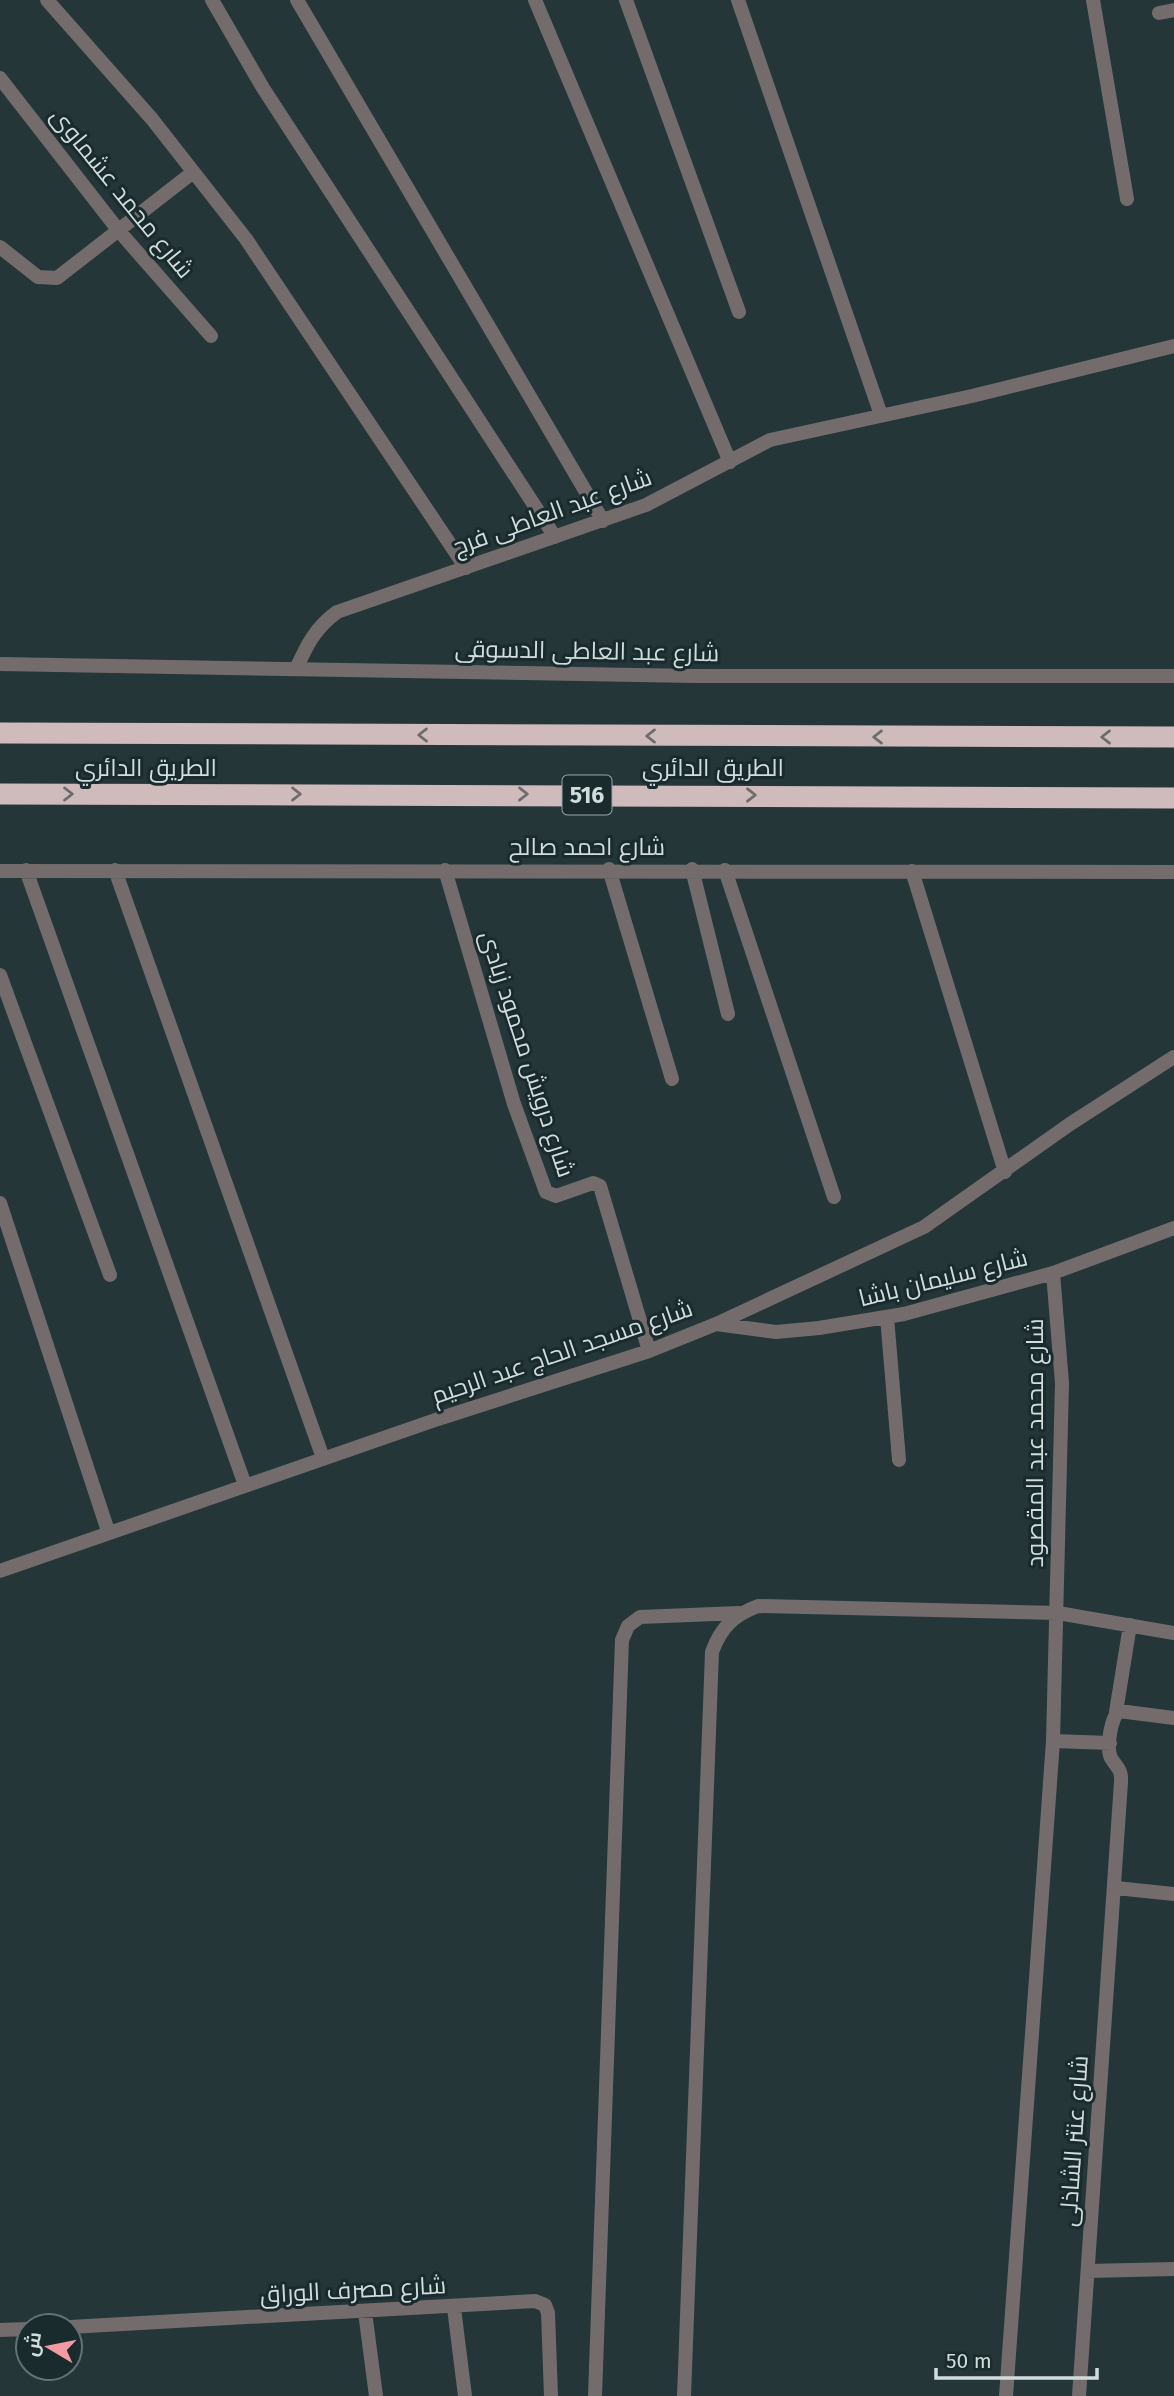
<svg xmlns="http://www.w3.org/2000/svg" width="1174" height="2396" font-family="'Fira Sans',Cairo,sans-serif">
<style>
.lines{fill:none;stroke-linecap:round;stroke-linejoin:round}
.street{stroke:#746c6c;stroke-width:14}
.highway{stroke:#d0bbbc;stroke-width:21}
.oneway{stroke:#6c6c6e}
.labels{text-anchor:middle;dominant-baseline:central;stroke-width:6;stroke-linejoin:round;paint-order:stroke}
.shield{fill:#1a2b2e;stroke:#9aa7a8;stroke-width:2}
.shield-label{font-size:23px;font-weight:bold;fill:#d1dcdd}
.street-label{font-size:24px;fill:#d1dcdd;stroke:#1a2b2e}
</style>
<rect width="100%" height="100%" fill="#243638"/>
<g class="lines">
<path class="street" d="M47,0L152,119L246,239L466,568
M212,0L263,88L555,537
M297,0L603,521
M535,0L730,462
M626,0L739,312
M738,0L881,415
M1093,0L1127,199
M1159,13L1174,10
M0,78L119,231L211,336
M0,247L38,277L57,278L192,173
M0,664L694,676H1174
M296,669C307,645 315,628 337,612L646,505L770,440L972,396L1174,346
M609,869L672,1079
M692,869L728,1014
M26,870L245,1485
M115,870L323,1458
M445,870L514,1104L546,1192L556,1196L593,1183L600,1186L649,1351
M725,870L834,1197
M0,871L1174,872
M912,871L1005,1172
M0,975L110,1275
M0,1203L108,1531
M887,1317L899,1460
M716,1324L776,1332L819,1328L904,1314L1053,1273L1174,1228
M0,1571L438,1419L649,1351L716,1324L924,1227L1070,1124L1174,1057
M1116,1712L1130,1625
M1053,1741L1110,1743
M1116,1888L1174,1894
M1088,2271L1174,2269
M454,2308L465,2396
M365,2312L376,2396
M70,2327L535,2301L545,2305L548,2313L551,2396
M0,2330L28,2329
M595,2396L622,1640L628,1626L640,1617L739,1613
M684,2396L712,1652C721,1627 734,1615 758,1606L1058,1613L1174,1633
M1006,2396L1053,1741L1062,1383L1053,1273
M1079,2396L1121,1782C1122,1769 1117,1768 1111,1758C1106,1748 1111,1717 1119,1711L1174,1718"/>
<path class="highway" d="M0,733L1174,737
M0,794L1174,798"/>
</g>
<defs><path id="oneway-chevron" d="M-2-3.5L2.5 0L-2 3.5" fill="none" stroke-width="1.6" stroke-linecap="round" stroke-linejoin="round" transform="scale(1.75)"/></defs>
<g class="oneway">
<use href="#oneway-chevron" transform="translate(423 735) rotate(-180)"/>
<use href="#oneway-chevron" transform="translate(651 736) rotate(-180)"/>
<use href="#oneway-chevron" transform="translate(878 737) rotate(180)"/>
<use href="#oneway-chevron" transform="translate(1106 737) rotate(180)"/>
<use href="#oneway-chevron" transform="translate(68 794)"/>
<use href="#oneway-chevron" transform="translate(296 794)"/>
<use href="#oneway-chevron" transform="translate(523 794)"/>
<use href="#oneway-chevron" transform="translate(751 795)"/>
</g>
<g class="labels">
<rect class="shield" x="562.5" y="775.5" width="49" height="39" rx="5"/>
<g class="shield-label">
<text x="587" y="795">516</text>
</g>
<g class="street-label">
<text transform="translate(122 193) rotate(51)">شارع محمد عشماوى</text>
<text transform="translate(552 512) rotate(-20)">شارع عبد العاطى فرج</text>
<text transform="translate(587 651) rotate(1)">شارع عبد العاطى الدسوقى</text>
<text x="146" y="768">الطريق الدائري</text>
<text x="713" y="768">الطريق الدائري</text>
<text x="587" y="847">شارع احمد صالح</text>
<text transform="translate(527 1054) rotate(72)">شارع درويش محمود زبادى</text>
<text transform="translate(943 1278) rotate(-14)">شارع سليمان باشا</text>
<text transform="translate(562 1352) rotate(-19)">شارع مسجد الحاج عبد الرحيم</text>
<text transform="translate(1035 1443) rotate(-90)">شارع محمد عبد المقصود</text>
<text transform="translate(1074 2141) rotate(-86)">شارع عنتر الشاذلى</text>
<text transform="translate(353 2290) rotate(-3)">شارع مصرف الوراق</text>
</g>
</g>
<g transform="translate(49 2347) rotate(280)"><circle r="33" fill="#1a2b2e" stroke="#637274" stroke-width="2"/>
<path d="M0-5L12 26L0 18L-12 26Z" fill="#f49aa1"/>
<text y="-10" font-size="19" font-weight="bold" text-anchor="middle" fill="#d1dcdd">ش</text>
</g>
<path d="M936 2368v10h161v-10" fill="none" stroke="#d1dcdd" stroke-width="3.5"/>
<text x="946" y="2368" font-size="21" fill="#d1dcdd" stroke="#1a2b2e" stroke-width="5" paint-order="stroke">50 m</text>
</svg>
